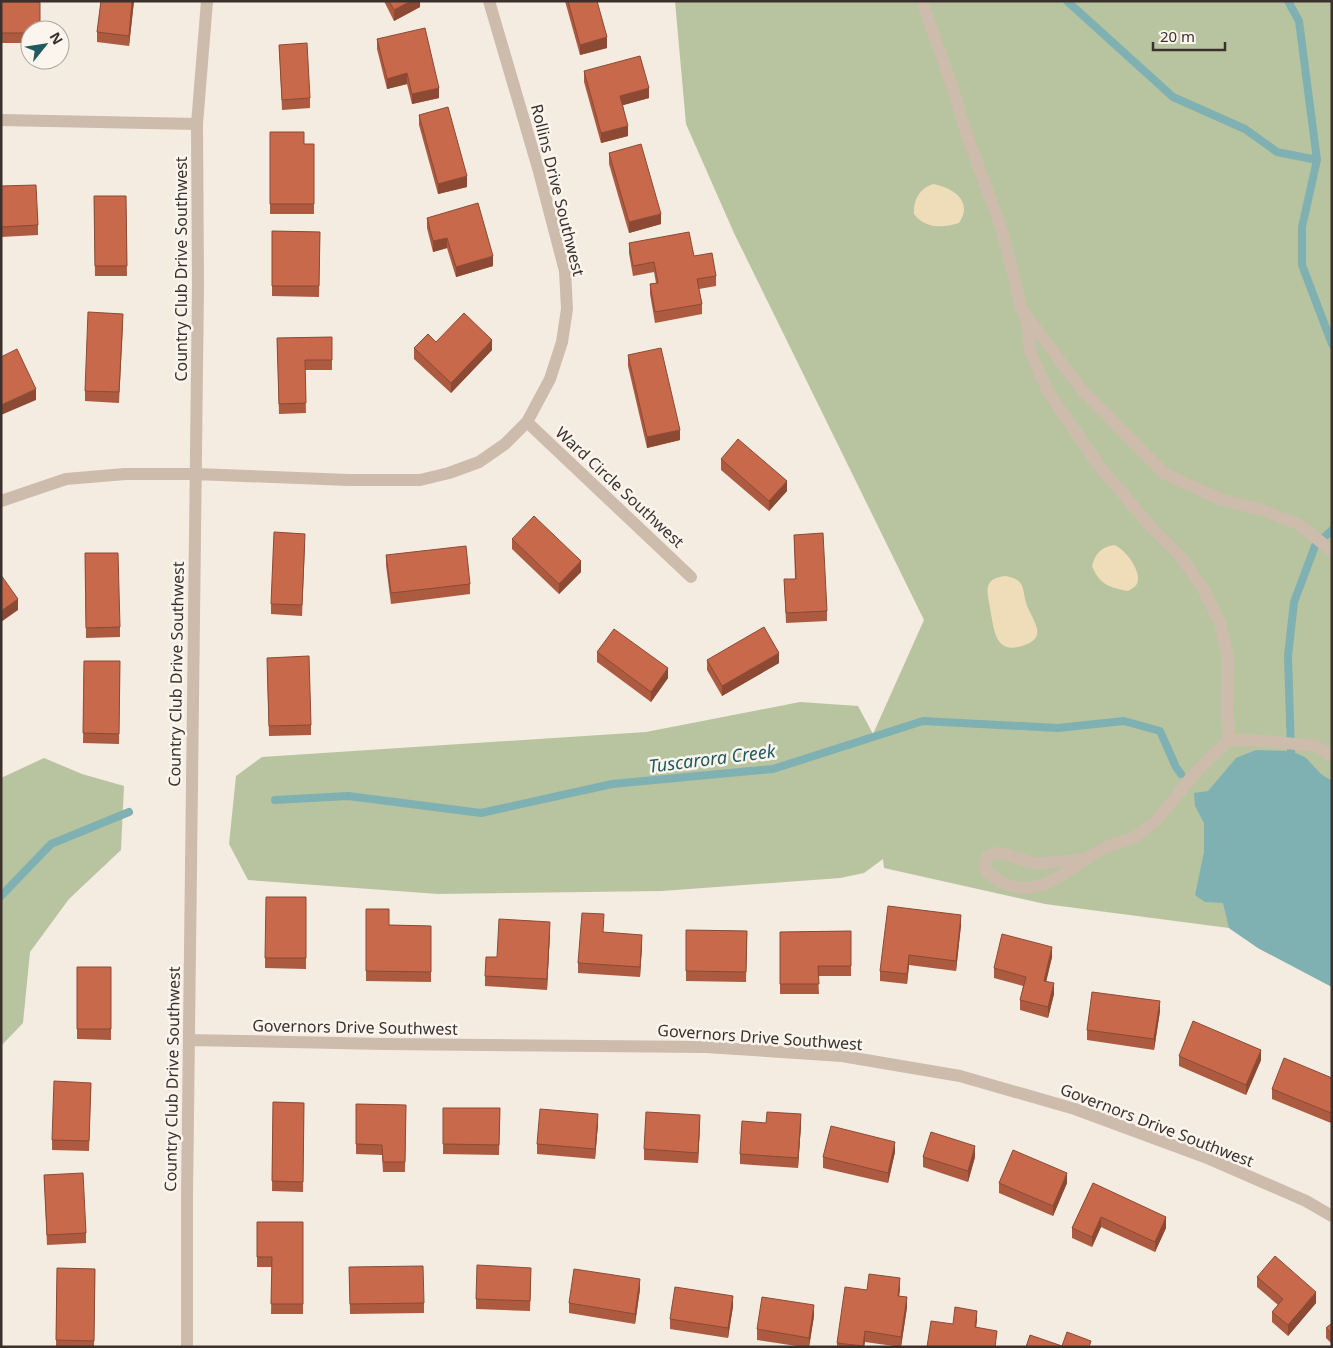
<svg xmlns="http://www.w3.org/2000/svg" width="1333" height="1348" font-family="'Noto Sans',sans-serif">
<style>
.green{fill:#b8c4a0}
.sand{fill:#efdcb8}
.water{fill:#7fb0b2}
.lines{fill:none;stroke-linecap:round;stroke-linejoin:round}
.stream{stroke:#7fb0b2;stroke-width:8}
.minor{stroke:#cdbbac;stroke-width:12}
.wall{fill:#ac5a40}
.shaded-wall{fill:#8c4a34}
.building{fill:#c8694b;stroke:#8c4a34}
.labels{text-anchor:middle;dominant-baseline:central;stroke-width:5;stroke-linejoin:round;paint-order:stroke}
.street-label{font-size:16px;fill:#3b302b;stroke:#fbf5ee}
.water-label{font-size:18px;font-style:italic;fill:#1f5a5e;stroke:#fbf5ee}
</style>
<rect width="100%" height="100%" fill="#f4ebe1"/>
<path class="green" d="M675,1H1332V987L1258,948L1229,928L1045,904L884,868L883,859L864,873L840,878L662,891L438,894L248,880L229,844L236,776L262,757L646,732L800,702L858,706L873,734L924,620L734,233L686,124Z
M44,758L82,774L124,786L121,850L69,899L30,952L23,1023L1,1046V778Z"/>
<path class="sand" d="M933,184C952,187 974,201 959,223C943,228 925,229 914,214C913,200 920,188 933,184Z
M1114,545C1124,548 1139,568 1138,579C1138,586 1133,588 1128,591C1110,588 1099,584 1092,566C1095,554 1101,547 1114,545Z
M1006,576C1028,580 1021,592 1028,608C1034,622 1047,637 1025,645C997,655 995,635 991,614C989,597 979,578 1006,576Z"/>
<path class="water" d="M1256,750L1291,751L1305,757L1321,774L1332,781V987L1258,948L1229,928L1223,903L1205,902L1195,895L1204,852V823L1195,806L1194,793L1208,791L1236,758Z"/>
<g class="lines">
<path class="stream" d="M1067,1L1173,97L1245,129L1277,152L1317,160
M1288,1L1299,21L1317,160L1302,227V265L1332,344
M1291,751L1288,656L1294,602L1315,546L1332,530
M275,800L348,796L481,813L612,784L773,769L923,721L1058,728L1124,721L1160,731L1176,767L1181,774
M1,896L51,844L129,812"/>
<path class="minor" d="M922,1L950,80L968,138L1002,230L1022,310L1082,390L1165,474L1220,499L1262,510L1300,525L1332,551
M1,120L197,124
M1025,319L1028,327L1030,351L1047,390L1099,466L1152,528L1180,556L1202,587L1220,623L1228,659L1227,708L1229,740H1254L1316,746L1332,756
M527,422L691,577
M1,501L66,479L125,474H195L349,480H420L449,473L479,462L505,444L527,422L550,379L562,342L567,309L565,271L538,168L489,1
M1085,859C1053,884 1021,903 986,871L985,864L987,857L995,853L1005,854L1035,864L1085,859L1106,847L1133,838L1156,821L1197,771L1229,740
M189,1040L385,1044L706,1047L842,1056L960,1076L1075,1109L1205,1157L1306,1201L1332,1216
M187,1347V1198L198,286L197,124L207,1"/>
</g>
<path class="wall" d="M101,1H134L129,46L97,42V32Z
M384,1H420V7L394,21Z
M565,1H597L607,48L580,55Z
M1,2L30,30V43H1Z
M377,39L439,98L412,104L407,84L387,89L377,49Z
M279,45L310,98V108L282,110Z
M584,71L649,98L623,105L628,136L601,143L584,82Z
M419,115L467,187L438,194L419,125Z
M270,132L304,144H314V214H270Z
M609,153L661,224L629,233L609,164Z
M1,186L38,225V235L1,237Z
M94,196H126L127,276H95Z
M427,218L493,266L456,277L447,248L433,252L427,228Z
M272,231L320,232L319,297L272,296Z
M629,243L694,256L716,276V286L699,289L702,304V314L655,323L650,294V284L656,283L654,272L633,276L629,253Z
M123,324L119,403L85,401V391Z
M332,337V370H305L306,413L279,414L277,338Z
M436,342L492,350L451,393L414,359V348Z
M628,355L680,440L647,448L628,366Z
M721,459L787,491L769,511L721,470Z
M794,535L827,611V621L786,623L784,579H795Z
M512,539L581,572L559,594L512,549Z
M305,544L302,616L271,614V604Z
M85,553L120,627V637L86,638Z
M386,555L470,584V594L391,604L386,565Z
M597,652L668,678L651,702L597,662Z
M707,660L779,663L722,696L707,670Z
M84,661H120L119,744L83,743Z
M267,668L311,725V735L269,736Z
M306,897V969L265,968V958Z
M366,909L389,925L431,926V982L366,981Z
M961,925L956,971L909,965L907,984L880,981V971Z
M686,930L747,931L746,982L686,981Z
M851,931V976H818L819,994H780V932Z
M550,932L547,990L485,986V976Z
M603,932L642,945L640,977L578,973V963Z
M1052,957L1046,981L1054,994L1048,1018L1020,1010V1000L1023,986L994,978V968Z
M77,967H111V1040L77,1039Z
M1160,1011L1154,1050L1087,1040V1030Z
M1179,1056L1261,1060L1246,1095L1179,1066Z
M1332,1078L1331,1123L1272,1099V1089Z
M91,1083L89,1151L52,1150V1140Z
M273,1102L304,1103L303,1192L272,1191Z
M356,1104L406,1105L405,1172H383L382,1155L356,1154Z
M443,1108H500L499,1155L443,1154Z
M766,1123L801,1125L798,1168L740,1164V1154Z
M598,1124L595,1159L537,1154V1144Z
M700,1125L698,1163L644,1160V1149Z
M895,1152L888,1183L823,1168V1157Z
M923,1157H975L968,1182L923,1167Z
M44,1175L86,1233V1243L47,1245Z
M999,1183H1067L1053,1216L999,1193Z
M1093,1183L1166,1228L1155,1252L1101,1227L1092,1247L1072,1238V1228Z
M257,1222H303V1314H271L272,1267H257Z
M349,1267L424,1303V1313L350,1314Z
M57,1268L95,1269L94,1347H56Z
M1257,1277L1316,1303L1288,1336L1272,1322V1312L1278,1305L1257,1287Z
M531,1278L530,1311L476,1309V1299Z
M640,1289L635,1324L569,1313V1303Z
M900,1289L899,1296L907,1307L901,1347L865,1342L864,1347H837V1343L867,1290Z
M733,1306L728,1338L670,1329V1319Z
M814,1316L809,1347H803L757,1340V1329Z
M1332,1323V1344L1326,1338V1328Z"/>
<path class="shaded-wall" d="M132,1H134L129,46V36Z
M411,1H420V7L394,21V10Z
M607,37V48L580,55V45Z
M407,73V84L387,89V79Z
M439,88V98L412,104V94Z
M649,88V98L620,106V96Z
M628,126V136L601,143V133Z
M467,176V187L438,194V184Z
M661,214V224L629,233V222Z
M447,238V248L433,252V241Z
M493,256V266L456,277V267Z
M492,340V350L451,393V383Z
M36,389V400L1,415V405Z
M680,430V440L647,448V437Z
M787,481V491L769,511V501Z
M581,561V572L559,594V584Z
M18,599V610L1,622V611Z
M779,653V663L722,696V686Z
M668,668V678L651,702V692Z
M961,915V925L956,971V961Z
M550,922V932L547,990V979Z
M642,935V945L640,977V967Z
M1052,947V957L1044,991V981Z
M909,955V965L907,984V974Z
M1054,983V994L1048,1018V1007Z
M1160,1001V1011L1154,1050V1039Z
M1261,1050V1060L1246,1095V1085Z
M1332,1111V1121L1331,1123V1113Z
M598,1114V1124L595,1159V1149Z
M801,1114V1125L798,1168V1158Z
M700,1115V1125L698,1163V1153Z
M895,1142V1152L888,1183V1173Z
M975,1146V1157L968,1182V1171Z
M1067,1173V1183L1053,1216V1206Z
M1101,1217V1227L1092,1247V1237Z
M1166,1217V1228L1155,1252V1242Z
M900,1278V1289L898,1306V1296Z
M640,1279V1289L635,1324V1314Z
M1316,1292V1303L1288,1336V1325Z
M733,1296V1306L728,1338V1328Z
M907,1297V1307L901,1347V1337Z
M814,1305V1316L809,1347V1338Z
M977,1311V1321L975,1337V1327Z
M865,1331V1342L864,1347H863Z"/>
<path class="building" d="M101,1H132L129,36L97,32Z
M389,1H411L394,10Z
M568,1H597L607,37L580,45Z
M1,2H40V30H30V33H1Z
M425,28L439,88L412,94L407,73L387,79L377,39Z
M307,43L310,98L282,100L279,45Z
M640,56L649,88L620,96L628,126L601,133L584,71Z
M448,107L467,176L438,184L419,115Z
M270,132H304V144H314V204H270Z
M641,144L661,214L629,222L609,153Z
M36,185L38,225L1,227V186Z
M94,196H126L127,266H95Z
M478,203L493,256L456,267L447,238L433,241L427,218Z
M272,231L320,232L319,286H272Z
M689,232L694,256L712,253L716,276L697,279L702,304L655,312L650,284L658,283L654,262L633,266L629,243Z
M88,312L123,314L119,392L85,391Z
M464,313L492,340L451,383L414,348L428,334L436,342Z
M332,337V360H305L306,403L279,404L277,338Z
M661,348L680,430L647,437L628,355Z
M17,349L36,389L1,405V357Z
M738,439L787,481L769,501L721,459Z
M534,516L581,561L559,584L512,539Z
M274,532L305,534L302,605L271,604Z
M823,533L827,611L786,613L784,579H796L794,535Z
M466,546L470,584L391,593L386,555Z
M85,553H118L120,627L86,628Z
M1,575L18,599L1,611Z
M764,627L779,653L722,686L707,660Z
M614,629L668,668L651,692L597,652Z
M309,656L311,725L269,726L267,658Z
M84,661H120L119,734L83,733Z
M266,897H306V958H265Z
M888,906L961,915L956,961L909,955L907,974L880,971Z
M366,909H389V925L431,926V972L366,971Z
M582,913L604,914L603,932L642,935L640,967L578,963Z
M499,919L550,922L547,979L485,976L486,957H497Z
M686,930L747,931L746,972L686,971Z
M851,931V966H818L819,984H780V932Z
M1002,934L1052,947L1044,981L1054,983L1048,1007L1020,1000L1026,977L994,968Z
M77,967H111V1029H77Z
M1092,992L1160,1001L1154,1039L1087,1030Z
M1193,1021L1261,1050L1246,1085L1179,1056Z
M1284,1058L1332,1078V1111L1331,1113L1272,1089Z
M54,1081L91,1083L89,1141L52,1140Z
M273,1102L304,1103L303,1182L272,1181Z
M356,1104L406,1105L405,1162H383L382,1145L356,1144Z
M443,1108H500L499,1145L443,1144Z
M540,1109L598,1114L595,1149L537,1144Z
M646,1112L700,1115L698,1153L644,1149Z
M767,1112L801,1114L798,1158L740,1154L742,1121L766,1123Z
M831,1126L895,1142L888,1173L823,1157Z
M931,1132L975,1146L968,1171L923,1157Z
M1013,1150L1067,1173L1053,1206L999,1183Z
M83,1173L86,1233L47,1235L44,1175Z
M1093,1183L1166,1217L1155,1242L1101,1217L1092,1237L1072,1228Z
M257,1222H303V1304H271L272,1257H257Z
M1275,1256L1316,1292L1288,1325L1272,1312L1283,1299L1257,1277Z
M477,1265L531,1268L530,1301L476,1299Z
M423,1266L424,1303L350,1304L349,1267Z
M57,1268L95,1269L94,1341L56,1340Z
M574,1269L640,1279L635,1314L569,1303Z
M869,1274L900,1278L898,1296L907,1297L901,1337L865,1331L863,1346L837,1343L845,1287L867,1290Z
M675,1287L733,1296L728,1328L670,1319Z
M762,1297L814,1305L809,1338L757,1329Z
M955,1307L977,1311L975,1327L997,1331L995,1347H927L931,1321L953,1324Z
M1332,1323V1334L1326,1328Z
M1067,1332L1091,1341L1089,1347H1026L1030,1335L1062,1346Z"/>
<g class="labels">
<g class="street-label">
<text transform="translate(558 190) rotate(76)">Rollins Drive Southwest</text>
<text transform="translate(181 269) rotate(-90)">Country Club Drive Southwest</text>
<text transform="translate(620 487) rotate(43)">Ward Circle Southwest</text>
<text transform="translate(176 674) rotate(-89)">Country Club Drive Southwest</text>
<text transform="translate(355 1027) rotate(1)">Governors Drive Southwest</text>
<text transform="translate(760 1037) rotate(4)">Governors Drive Southwest</text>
<text transform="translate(172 1079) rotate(-89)">Country Club Drive Southwest</text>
<text transform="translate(1157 1125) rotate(21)">Governors Drive Southwest</text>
</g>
<g class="water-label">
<text transform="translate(712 758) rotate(-7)">Tuscarora Creek</text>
</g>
</g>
<rect width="1333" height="1348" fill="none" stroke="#3b302b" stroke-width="5"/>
<g transform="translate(45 45) rotate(60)"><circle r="24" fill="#fbf5ee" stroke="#aea6a0"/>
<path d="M0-4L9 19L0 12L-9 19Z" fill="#1f5a5e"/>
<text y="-8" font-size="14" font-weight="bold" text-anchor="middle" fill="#3b302b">N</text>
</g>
<path d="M1153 42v8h72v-8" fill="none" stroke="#3b302b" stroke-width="2.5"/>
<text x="1160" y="42" font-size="15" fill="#3b302b" stroke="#fbf5ee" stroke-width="4" paint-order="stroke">20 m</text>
</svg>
